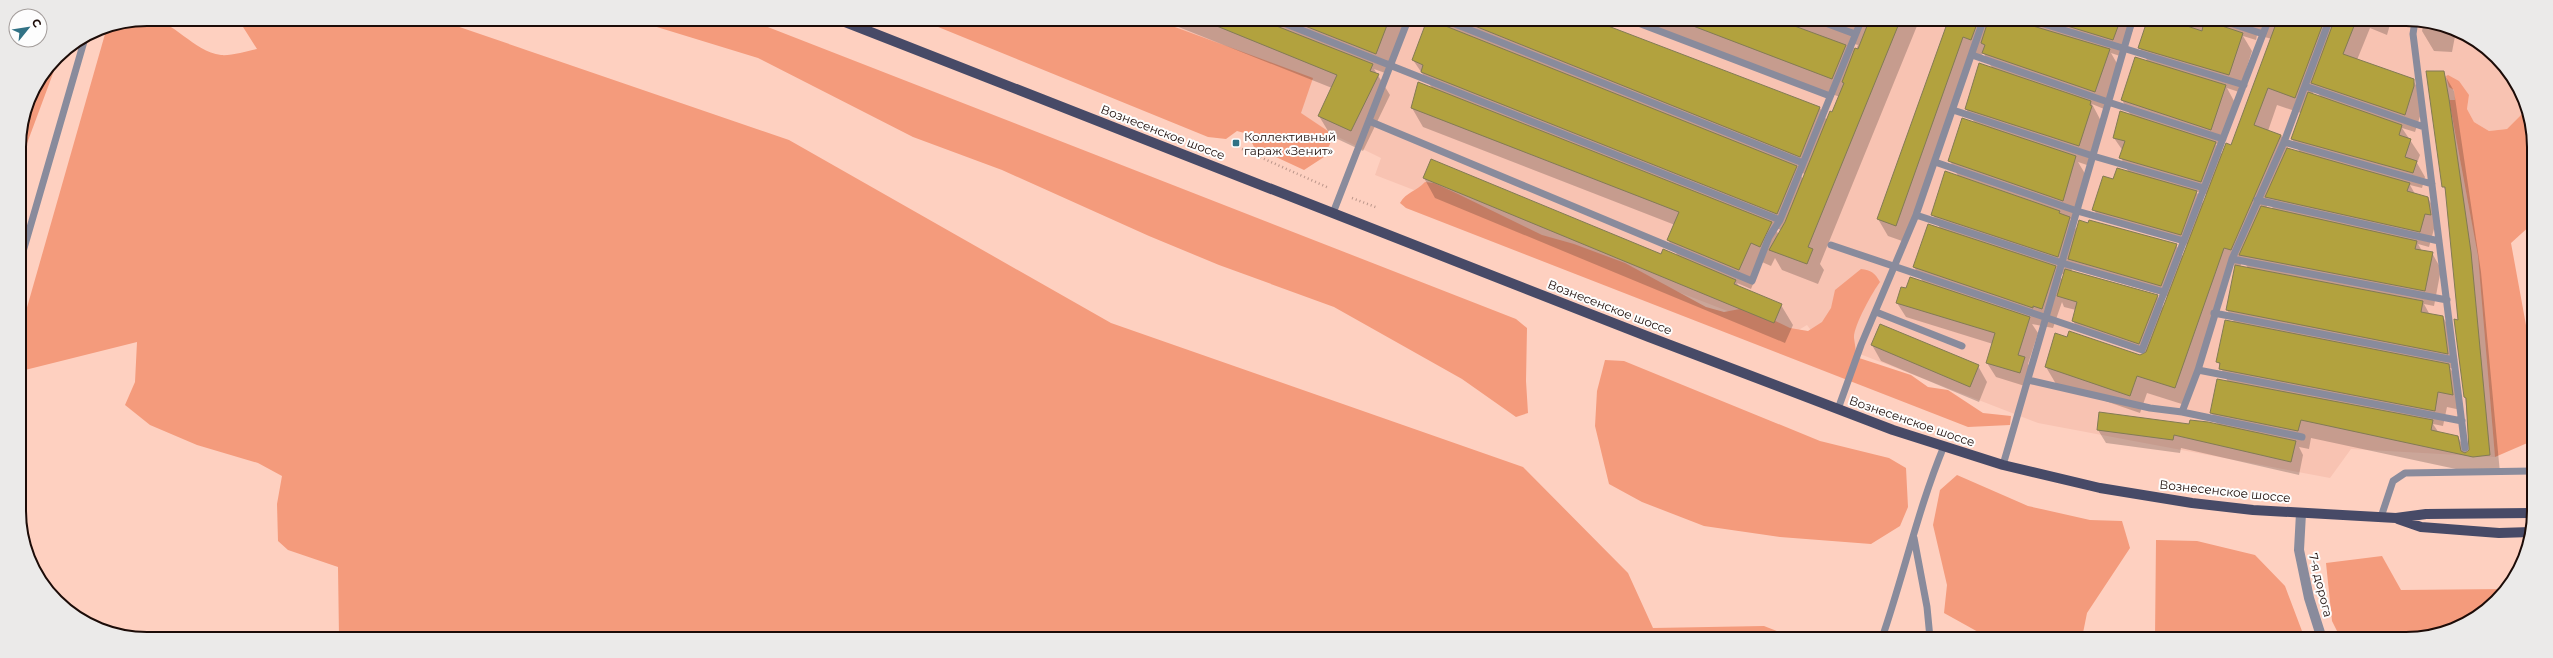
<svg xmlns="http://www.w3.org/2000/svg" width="2553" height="658" font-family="Montserrat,sans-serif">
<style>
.built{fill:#f8c3b2}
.green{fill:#f49b7c}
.shadow{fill:#0003;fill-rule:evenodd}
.building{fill:#b2a23e;stroke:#827b54}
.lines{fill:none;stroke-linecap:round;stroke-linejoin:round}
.path{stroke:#ba9589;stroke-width:2.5;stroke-dasharray:1 3;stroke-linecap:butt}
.service{stroke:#898b9c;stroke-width:7}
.minor{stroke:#898b9c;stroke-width:10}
.primary{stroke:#474a67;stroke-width:10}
.poi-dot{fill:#307184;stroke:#fdfdfd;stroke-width:1.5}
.labels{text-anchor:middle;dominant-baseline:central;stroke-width:4;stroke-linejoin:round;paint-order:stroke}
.street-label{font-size:12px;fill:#1c0c08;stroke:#fdfdfd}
.poi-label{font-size:12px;fill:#1c0c08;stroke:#fdfdfd;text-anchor:start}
.rim{fill:none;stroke:#1c0c08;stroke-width:2}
</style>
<rect width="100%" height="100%" fill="#fed0c0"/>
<path class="built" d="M1156,20L2431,22L2470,36L2497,57L2521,90L2527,109L2507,129L2489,131L2474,122L2467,109L2469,95L2454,90L2455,100H2449L2478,256L2495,457L2351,449L2330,478L2038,423L1816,337L1807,325L1790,335L1375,175L1381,158L1334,135L1300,113L1312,78Z"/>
<path class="green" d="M147,19C174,19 193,52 221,55C231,56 247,51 257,49L238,19H436L789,140L1111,323L1523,467L1628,573L1653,628L1764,626L1795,638L339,637L338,567L288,550L278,541L277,504L282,476L258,463L197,445L150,425L125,405L135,382L137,342L21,371L20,332L107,27Z
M634,20H750L1516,319L1527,328L1526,381L1528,413L1516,417L1462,379L1334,307L1219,265L1149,236L1002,170L913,137L758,58Z
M921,20H1156L1313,78L1301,113L1334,135L1324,157L1304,170L1254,147L1248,134L1237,131L1226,139L1208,137Z
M58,55L55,68L19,165V139L29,98Z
M2448,75L2459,81L2469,95L2467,109L2474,122L2489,131L2507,129L2527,109L2532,122V224L2511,243L2532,358V441L2495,457L2478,256L2449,100H2455L2454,90L2449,87L2446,76Z
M1425,182L1434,183L1458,194L1542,235L1574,244L1625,263L1706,307L1724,312L1740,309L1757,312L1790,328L1808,331L1822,322L1831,308L1835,290L1861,269C1871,270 1875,273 1880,282C1873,291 1853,327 1854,338C1855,345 1856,350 1856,357L1911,375L1928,387L1948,390L1983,413L2011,416L2010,425L1968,427L1406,208L1400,203C1406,192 1417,191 1425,182Z
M1605,360L1624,361L1820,441L1889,458L1906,468L1908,507L1900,526L1871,544L1780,537L1704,526L1642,502L1609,484L1595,426L1597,391Z
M1957,475L2028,506L2090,520L2122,521L2130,548L2087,613L2082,638H1989L1944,613L1947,585L1933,525L1940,490Z
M2156,540L2197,541L2255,555L2285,586L2305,639L2155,638Z
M2382,556L2401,590L2506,589C2459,645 2407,639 2341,639L2332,621L2326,563Z"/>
<path class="shadow" d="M1161,20H1408L1388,74L1374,69L1390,95L1363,151L1331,136L1319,116L1332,88Z
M1428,20L1592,21L1820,108L1827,121L1833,113L1840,97L1634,21H1919L1820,264L1824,270L1818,284L1782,270L1775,258L1771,266L1762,262L1751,289L1737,283L1739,287L1781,305L1793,325L1785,343L1435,198L1424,178L1662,255L1678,256L1668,240L1675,225L1423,127L1412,108L1432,88L1413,60ZM1851,43L1858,45L1856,50ZM1798,171L1805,174L1803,179ZM1774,227L1781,230L1779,235Z
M1949,21H2136L2123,57L2111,53L2119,67L2104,109L2092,104L2102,123L2090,166L2078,162L2087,177L2075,221L2070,219L2077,231L2089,224L2176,245L2184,258L2188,245L2100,220L2094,210L2114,181L2129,173L2121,158L2123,151L2114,138L2131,116L2122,100L2148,62L2139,47L2148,21H2391L2387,35L2370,28L2357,60L2413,80L2423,98L2424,104L2415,132L2402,128L2420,155L2417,163L2425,177L2422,188L2410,185L2415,194L2428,198L2437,214L2439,230L2434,229L2429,247L2418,244L2422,251L2432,253L2441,269L2434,306L2424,304L2430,315L2443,317L2452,333L2456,369L2450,368L2458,381L2461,410L2447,407L2443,426L2433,424L2439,433L2458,437L2467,453L2470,451L2447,193L2443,186V72L2454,91L2481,272L2500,473L2484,475L2311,438L2309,449L2299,447L2303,455L2299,475L2181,448L2180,453L2106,443L2098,430L2190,425L2219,427L2211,412L2228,382L2218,362L2235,323L2227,310L2236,265H2233L2185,405L2147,393L2140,413L2056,384L2046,367L2145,354L2079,331L2073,321L2076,310L2064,307L2062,302L2053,328L2032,324L2038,333L2028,364L2033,372L2028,387L1996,377L1987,363L1993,344L1906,317L1897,303L1906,289L1923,282L1914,267L1941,230L1933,215L1958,176L1950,161L1975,123L1966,109L1992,68L1983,52L1981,57L1973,54L1905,242L1888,236L1878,219ZM2257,35L2272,39L2232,146L2223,156L2216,144L2220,145L2234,101L2227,88L2239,92L2252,51L2243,36L2256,40ZM2315,88L2321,98L2312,95ZM2277,105L2301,113L2292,139L2300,153L2289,150L2281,135L2268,131ZM2196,191L2208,195L2204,205L2201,199ZM2269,202L2274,210L2266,208ZM2243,260L2248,268L2240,267ZM2073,266L2075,270L2169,297L2164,309L2157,296L2071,272ZM2058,272L2065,275L2063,281Z
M2424,22H2431L2456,31L2452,52L2434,51L2422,31Z
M1872,345L1978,366L1987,382L1979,402L1881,361Z"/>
<path class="building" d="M1202,20H1271L1274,25L1373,64L1370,71L1379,74L1351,131L1318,116L1337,75Z
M1290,20H1389L1376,54Z
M1427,20H1440L1443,25L1797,166L1777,214L1421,72L1423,65L1412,60Z
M1460,20L1595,21L1820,107L1800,157Z
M1680,21H1781L1846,45L1832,79Z
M1869,21H1900L1808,247L1813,249L1807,264L1769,250L1785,222L1830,111L1832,112L1844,83L1842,82L1855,48L1858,49Z
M1948,21H1978L1971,40L1963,37L1896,226L1877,219Z
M1988,21H2029L2033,26L2110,49L2095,92L1982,53L1985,45L1981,43Z
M2051,21H2120L2113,40Z
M2147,21H2172L2202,31L2204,21H2219L2222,26L2243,33L2229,75L2138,48Z
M2277,21H2324L2295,98L2268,88L2254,125L2281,135L2231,250L2224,248L2175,388L2137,376L2130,396L2045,367L2055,333L2067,337L2069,331L2140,355L2146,352L2226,143L2231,145Z
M2334,21H2356L2343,54L2414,79V86L2405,115L2311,83Z
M2135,57L2226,85L2211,130L2121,100Z
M1979,63L2091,101L2090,105L2092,106L2079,146L1965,109Z
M2426,71H2444L2449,99L2471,252L2490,455L2473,457L2301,420L2298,431L2210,413L2217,379L2433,420L2431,430L2458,436L2461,451L2465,453L2469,450L2466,398L2464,397L2454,319L2458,320L2445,187H2442Z
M1418,82L1772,222L1760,247L1751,243L1739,270L1667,240L1679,212L1411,108Z
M2308,92L2402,125L2399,135L2411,139L2405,157L2417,161L2413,173L2291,139Z
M2120,111L2216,142L2201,182L2119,158L2125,141L2113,138Z
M1962,118L2076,156L2063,201L1948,161Z
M2287,148L2410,183L2407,191L2428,197L2431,215L2425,214L2420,232L2265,197Z
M1431,159L1661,254L1663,249L1736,280L1734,284L1782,304L1774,323L1423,178Z
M2117,168L2197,191L2181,235L2092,210L2103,176L2113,179Z
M1945,171L2060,211L2059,213L2070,217L2058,257L1931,215Z
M2261,206L2417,241L2415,249L2433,252L2425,291L2239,255Z
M2079,220L2088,223L2089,220L2177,244L2161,286L2068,259Z
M1928,224L2056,266L2042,309L2033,306V308L1913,267Z
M2235,265L2423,301L2421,312L2443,316L2448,354L2226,310Z
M2065,269L2158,295L2139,344L2072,321L2077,302L2057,296Z
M1910,277L2030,317L2018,355L2025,357L2020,373L1986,363L1995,333L1896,303L1901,287L1906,288Z
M2225,320L2449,364L2453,395L2438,392L2435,411L2219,369L2220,363L2216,362Z
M1880,324L1979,365L1970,387L1871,345Z
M2099,412L2189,424L2190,420L2208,422L2296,441L2291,462L2174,435L2173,440L2097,430Z"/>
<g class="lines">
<path class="path" d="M1242,149L1329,188
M1352,198L1378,208"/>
<path class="service" d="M1276,20L1780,220
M1445,20L1803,163
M1633,21L1830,96
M1820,21L1855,34
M2034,21L2244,85
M2224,21L2263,34
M2415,21L2413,34L2465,448
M1972,55L2108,102L2223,139
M2305,86L2424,127
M1953,110L2093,156L2204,188
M1369,121L1752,281L1769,237L1780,220L1861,21
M2284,142L2432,184
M1935,162L2077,211L2184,241
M2257,200L2439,241
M1333,213L1408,20
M1916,215L2062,263L2164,292
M1831,245L2142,350L2268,21
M2232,259L2447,300
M20,262L85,38
M1876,312L1962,346
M2214,313L2454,360
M2198,370L2462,421
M2028,380L2150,408L2182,412L2302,437
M1838,409L1861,345L1916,215L1983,21
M2182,412L2198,370L2232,259L2284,142L2329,21
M2003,465L2132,21
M2381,517L2393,481L2405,473L2532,471
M1914,538L1927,607L1930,638
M1882,638C1904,574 1918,509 1944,446"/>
<path class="minor" d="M2301,513L2299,550L2309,598L2322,639"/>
<path class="primary" d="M840,20L1649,337L1893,430L2003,465L2100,488L2192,503L2253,510L2396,518L2426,514L2531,513
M2398,519L2421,527L2499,533L2531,532"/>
</g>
<rect class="poi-dot" x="1232" y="139" width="8" height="8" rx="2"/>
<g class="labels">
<g class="street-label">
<text transform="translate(1163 132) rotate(21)">Вознесенское шоссе</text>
<text transform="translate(1610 307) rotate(21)">Вознесенское шоссе</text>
<text transform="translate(1912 421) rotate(19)">Вознесенское шоссе</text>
<text transform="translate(2225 491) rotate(6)">Вознесенское шоссе</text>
<text transform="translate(2321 585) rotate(76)">7-я дорога</text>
</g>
<g class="poi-label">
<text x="1244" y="136">Коллективный<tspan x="1244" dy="14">гараж «Зенит»</tspan></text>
</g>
</g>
<path d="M0 0H2553V658H0ZM147 26H2406A121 121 0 0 1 2527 147V511A121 121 0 0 1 2406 632H147A121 121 0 0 1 26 511V147A121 121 0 0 1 147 26Z" fill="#ebeae9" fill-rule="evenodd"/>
<path class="rim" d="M147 26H2406A121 121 0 0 1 2527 147V511A121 121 0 0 1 2406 632H147A121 121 0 0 1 26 511V147A121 121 0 0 1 147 26Z"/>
<g transform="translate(28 28) rotate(60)"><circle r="19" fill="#fdfdfd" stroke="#a39d9b"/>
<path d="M0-3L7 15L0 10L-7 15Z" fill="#307184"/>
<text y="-6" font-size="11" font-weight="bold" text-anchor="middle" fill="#1c0c08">С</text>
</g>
</svg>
